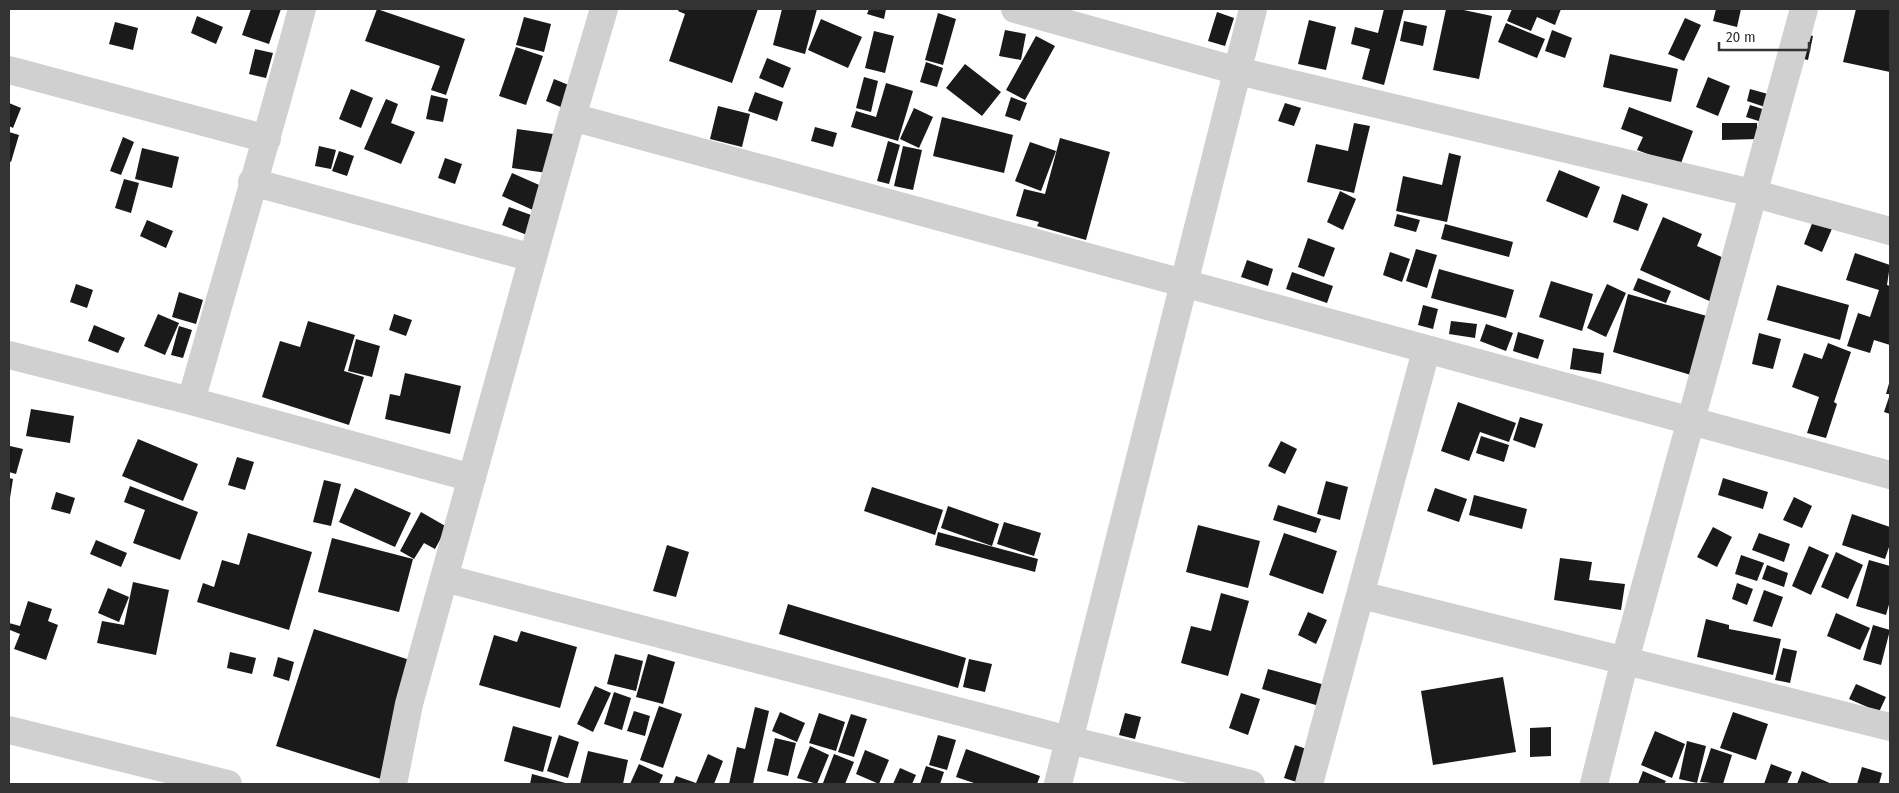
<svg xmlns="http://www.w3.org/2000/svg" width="1899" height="793" font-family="'Fira Sans Condensed',sans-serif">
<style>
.building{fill:#1a1a1a}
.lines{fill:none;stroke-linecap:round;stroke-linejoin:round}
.minor{stroke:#d0d0d0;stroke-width:28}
</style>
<rect width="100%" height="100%" fill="#fff"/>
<path class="building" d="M251,9H281L269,44L242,35Z
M377,9L465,39L446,95L431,90L440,66L365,41Z
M679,9H758L732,83L669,61L685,14L678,11Z
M782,9H817L805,54L773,45Z
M869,9H886L884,19L867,14Z
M1384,9H1404L1384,85L1362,79L1370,49L1351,44L1355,27L1378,33Z
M1446,9H1459L1492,16L1479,79L1433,70Z
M1512,9H1561L1555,25L1537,17L1531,31L1507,21Z
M1716,9H1741L1737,27L1713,21Z
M1856,9H1890V72L1843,62Z
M1217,12L1234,18L1225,46L1208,41Z
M938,13L956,19L943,65L925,60Z
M197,16L223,27L216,44L191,33Z
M524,17L551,24L544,52L516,45Z
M1685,18L1701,25L1684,61L1668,54Z
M821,19L862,37L848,68L808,50Z
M1309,20L1336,27L1326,70L1298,64Z
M1404,21L1427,26L1423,46L1400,41Z
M115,22L138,28L133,50L109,44Z
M1506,23L1545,39L1537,58L1498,42Z
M1005,30L1026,34L1021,60L999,56Z
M1552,30L1572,38L1565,58L1545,51Z
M874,31L894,36L885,73L865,68Z
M1796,32L1813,36L1808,60L1791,56Z
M1036,36L1055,46L1025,100L1006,90Z
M516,47L543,56L526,105L499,96Z
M255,49L273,53L266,78L249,74Z
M1610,54L1678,69L1671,102L1603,87Z
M767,58L791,68L783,88L759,78Z
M926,62L943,68L937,87L920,82Z
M965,64L1001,92L982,116L946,88Z
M864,77L878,81L871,112L856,108Z
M1708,77L1730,86L1718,116L1696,107Z
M554,79L571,86L563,108L546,101Z
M886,83L913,91L898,141L851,127L856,111L876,117Z
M351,89L373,98L361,128L339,119Z
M1750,89L1775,96L1771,109L1747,101Z
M755,92L783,102L777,121L748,111Z
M431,95L448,99L443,122L426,119Z
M1011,97L1027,103L1020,121L1005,116Z
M386,99L398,104L391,123L415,132L401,164L364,149Z
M9,103L21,108L13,128L9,126Z
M1285,103L1301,108L1294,126L1278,121Z
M1750,105L1772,112L1768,124L1746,117Z
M718,106L750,114L742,147L710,139Z
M1629,107L1693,131L1680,166L1637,150L1643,137L1621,129Z
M914,108L933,117L919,148L900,139Z
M942,117L1013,135L1004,173L933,156Z
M1354,123L1370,126L1354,193L1307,182L1316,144L1348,151Z
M1722,123H1757V139L1722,140Z
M815,127L837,133L833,147L811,141Z
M517,129L553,134L547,173L512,168Z
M9,132L19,135L11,162L9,161Z
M123,137L134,142L121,175L110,171Z
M1060,138L1110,152L1086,240L1037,226L1039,222L1016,216L1024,189L1045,194Z
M888,141L900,145L889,184L877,181Z
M1030,142L1056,151L1041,191L1015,181Z
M319,146L336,150L331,169L315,166Z
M903,146L922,150L913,190L894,186Z
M142,148L179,157L172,188L135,179Z
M339,151L354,156L347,176L332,171Z
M1449,153L1461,156L1447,222L1396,211L1403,176L1442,185Z
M445,158L462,164L455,184L438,178Z
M1559,170L1600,187L1587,218L1546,201Z
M512,173L546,188L535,211L502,196Z
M124,179L139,183L131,213L115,208Z
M1340,191L1356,199L1343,230L1327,222Z
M1622,194L1648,204L1638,231L1613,222Z
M509,207L534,216L527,235L502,225Z
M1397,214L1420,220L1416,232L1394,226Z
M1815,216L1834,224L1822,252L1804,244Z
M1663,217L1702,234L1697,246L1735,263L1716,304L1640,270Z
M147,220L173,231L166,248L140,236Z
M1445,224L1513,242L1509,257L1441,239Z
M1308,238L1335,248L1324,277L1298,267Z
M1416,249L1437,255L1427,288L1406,281Z
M1390,252L1410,259L1402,282L1383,275Z
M1855,253L1890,265L1887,285L1890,286V345L1874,340L1870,353L1847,346L1858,313L1870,317L1879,290L1846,280Z
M1247,260L1273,269L1268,286L1241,277Z
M1439,269L1514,290L1506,318L1431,298Z
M1292,272L1333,286L1327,303L1286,289Z
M1638,278L1671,291L1666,303L1633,290Z
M1551,281L1593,294L1582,331L1539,317Z
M76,284L93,290L87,308L70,302Z
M1607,284L1626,293L1606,337L1587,328Z
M1777,285L1849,305L1840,340L1767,320Z
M179,292L203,300L196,324L172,317Z
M1628,294L1707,316L1691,375L1613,352Z
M1423,305L1438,309L1433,329L1418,325Z
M158,314L179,323L165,355L144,346Z
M394,314L412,320L406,336L389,330Z
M308,321L355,335L344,371L364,377L349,425L262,397L280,341L300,347Z
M1451,321L1477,324L1475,338L1449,334Z
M1486,324L1513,333L1506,351L1480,341Z
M94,325L125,338L118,353L88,341Z
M179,326L192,330L183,358L171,355Z
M1518,332L1544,340L1538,359L1513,351Z
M1759,333L1781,339L1773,369L1752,364Z
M356,339L380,346L372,377L348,371Z
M1828,343L1851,352L1834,402L1837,404L1826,438L1807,433L1819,397L1792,387L1804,353L1822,359Z
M1573,348L1604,353L1601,374L1570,369Z
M405,373L461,386L450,434L385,419L390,394L400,396Z
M1890,380V414L1884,412L1890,394H1886Z
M1458,402L1516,423L1509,442L1480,432L1469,461L1441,451Z
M31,409L74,416L70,443L26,436Z
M1520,417L1543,424L1535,448L1513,440Z
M1481,436L1509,445L1504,462L1476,453Z
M138,439L198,464L183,501L122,476Z
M1281,441L1297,449L1285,474L1268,466Z
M10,446L23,449L16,474L9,472Z
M237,457L254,462L245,490L228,485Z
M9,478L13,479L10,498L9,497Z
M1723,478L1768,492L1763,509L1718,495Z
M324,480L341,484L331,526L313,522Z
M1326,481L1348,487L1340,520L1317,514Z
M130,486L198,512L180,560L133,543L145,510L124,502Z
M872,487L943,510L935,535L864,511Z
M355,488L411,513L395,547L339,522Z
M1435,488L1467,499L1459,522L1427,511Z
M56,492L75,498L70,514L51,509Z
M1474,495L1527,509L1522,529L1469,515Z
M1794,497L1812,506L1802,528L1783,520Z
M1278,505L1321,519L1316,533L1273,520Z
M948,506L999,524L992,546L941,528Z
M421,512L447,527L435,549L424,543L414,559L400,551Z
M1852,514L1890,527V544L1885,559L1842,545Z
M1004,522L1041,533L1034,556L997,544Z
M1198,525L1260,541L1248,588L1186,572Z
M1713,527L1732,537L1717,567L1697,557Z
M938,532L1038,559L1035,572L935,545Z
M248,533L312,552L289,630L197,602L203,583L214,587L222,560L239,565Z
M1284,533L1337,551L1323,594L1269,575Z
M1759,533L1790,544L1784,562L1752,550Z
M332,538L413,559L399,612L318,592Z
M96,540L127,553L121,567L90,554Z
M667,545L689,552L676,597L653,591Z
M1809,546L1829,555L1811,595L1792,586Z
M1836,552L1863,565L1848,599L1821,587Z
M1741,555L1764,563L1757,581L1735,574Z
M1560,558L1592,562L1589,580L1625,584L1621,610L1554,600Z
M1869,560L1890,566V601L1886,615L1856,606Z
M1767,565L1788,573L1784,587L1762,579Z
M133,582L169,590L156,655L97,643L102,621L124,625Z
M1737,583L1753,589L1747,605L1732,599Z
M108,588L129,597L119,622L98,613Z
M1764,590L1783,597L1772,627L1753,621Z
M1221,593L1249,601L1228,676L1181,663L1191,626L1211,631Z
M28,601L52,609L48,621L58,625L46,660L14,649L20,634L10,630L9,633V623L20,626Z
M788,604L966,658L958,688L779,634Z
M1308,612L1327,620L1316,644L1298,635Z
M1836,613L1870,628L1860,650L1827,636Z
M1706,619L1729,625V629L1781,639L1773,675L1697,657Z
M1873,625L1890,630L1881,665L1863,660Z
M314,629L419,663L381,779L276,746Z
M521,631L577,647L560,708L479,685L494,635L517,642Z
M1783,648L1797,651L1790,683L1775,680Z
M230,652L256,658L252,674L227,668Z
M615,654L643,661L636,691L607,684Z
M648,654L675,662L663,704L636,697Z
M278,657L294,662L289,681L273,676Z
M969,659L992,664L985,692L963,687Z
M1268,669L1332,687L1326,708L1262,689Z
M1503,677L1516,752L1433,765L1421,691Z
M1856,684L1886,697L1879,712L1849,699Z
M595,686L611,693L593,732L577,724Z
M614,692L631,698L622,730L604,724Z
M1241,693L1260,699L1248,735L1229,728Z
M659,706L682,714L663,768L640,760Z
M755,707L769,711L753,784H729L737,747L745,749Z
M634,711L650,716L645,736L627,731Z
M780,712L805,723L797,742L772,731Z
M1733,712L1768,724L1756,760L1720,748Z
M819,713L845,722L836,751L809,743Z
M1125,713L1141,717L1135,739L1119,735Z
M851,714L867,719L854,757L838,752Z
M513,726L552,737L543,772L504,761Z
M1551,727V756L1530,757V728Z
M1655,731L1685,744L1672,778L1641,765Z
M559,735L579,742L568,778L547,771Z
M938,735L956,740L947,770L929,765Z
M775,738L796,743L788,776L767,771Z
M1687,741L1706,746L1697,783L1679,779Z
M1295,745L1318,753L1303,784L1284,778Z
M810,746L829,755L817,784L797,778Z
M1711,748L1732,755L1723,784L1700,782Z
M966,749L1040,776L1037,784H977L956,777Z
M865,750L889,760L879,784L856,774Z
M588,751L628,760L623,784H580Z
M708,754L723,761L714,784H673L676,776L696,783Z
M834,754L854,762L845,784L823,783Z
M639,764L663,775L659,784H630Z
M1771,764L1792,772L1787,784H1764Z
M926,766L944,772L940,784H920Z
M1862,767L1882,773L1879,784H1857Z
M900,768L916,775L912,784H893Z
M1643,771L1666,781L1664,784H1638Z
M1802,771L1832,784H1797Z
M532,774L569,784H530Z"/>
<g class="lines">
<path class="minor" d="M1015,9L1238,71L1752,193L1890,231
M9,70L267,139
M572,117C1012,235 1450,357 1890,475
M252,182L533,258
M9,355L191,401L472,478
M191,401C228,270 267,140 302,9
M444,578L1069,740L1251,784
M1361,595L1890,727
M9,730L228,784
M393,784L409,704L572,117L604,9
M1058,784L1253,9
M1309,784L1426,351
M1594,784L1625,660L1804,9"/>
</g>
<rect width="1899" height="793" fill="none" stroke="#333333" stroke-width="20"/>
<path d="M1719 42v8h90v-8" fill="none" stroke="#333333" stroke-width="2.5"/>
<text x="1726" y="42" font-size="15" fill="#333333" stroke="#ffffff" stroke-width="4" paint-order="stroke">20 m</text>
</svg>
